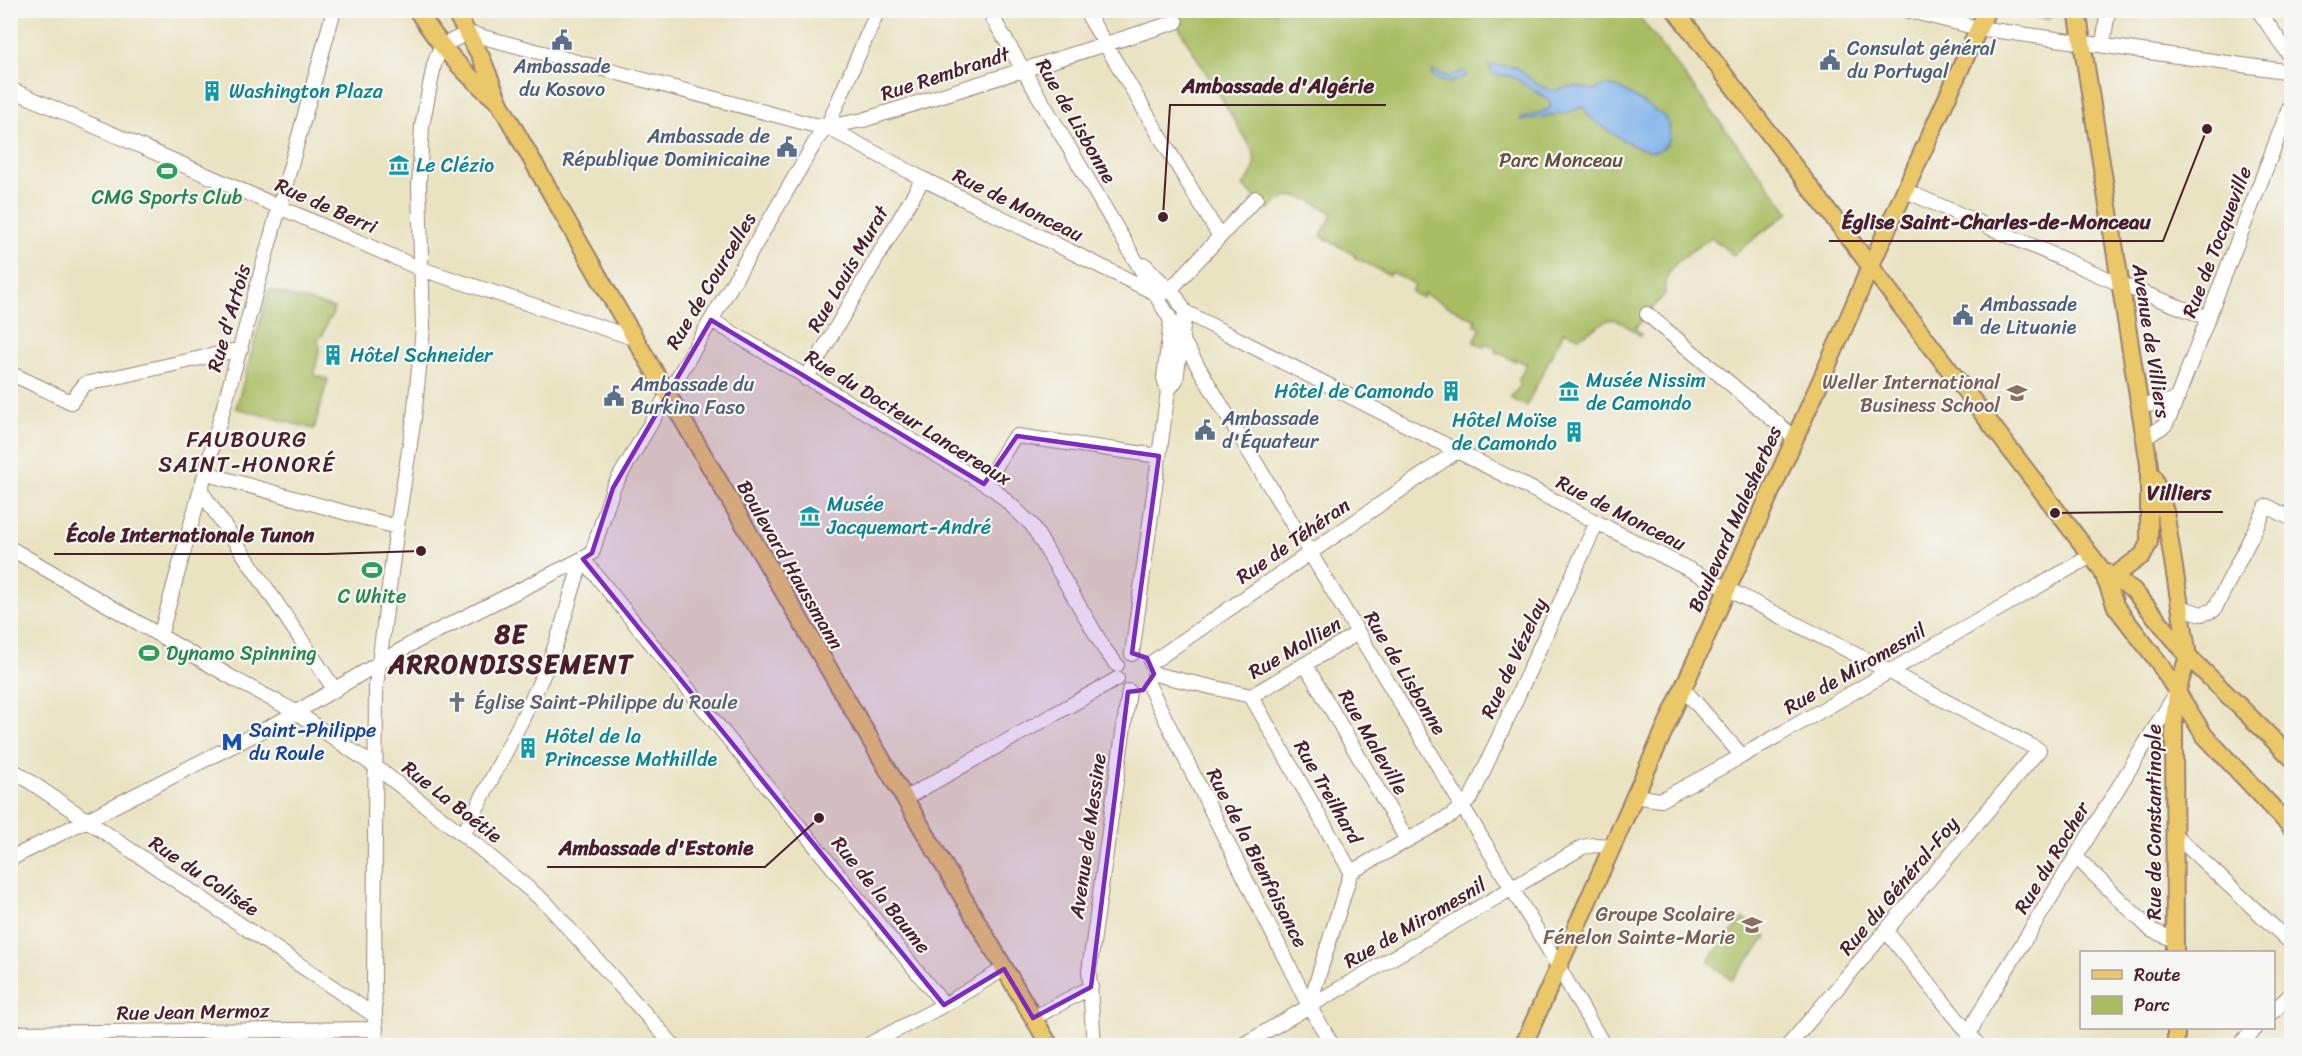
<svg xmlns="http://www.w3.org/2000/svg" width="2302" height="1056" font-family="Sriracha,sans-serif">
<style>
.green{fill:#a8bd62;stroke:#796e46;stroke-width:1.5}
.water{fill:#7bb1ea;stroke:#62688a;stroke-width:1.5}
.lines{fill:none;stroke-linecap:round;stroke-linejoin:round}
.minor-casing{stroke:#9a8176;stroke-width:16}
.major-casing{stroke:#9a8176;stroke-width:20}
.minor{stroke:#fff;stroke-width:14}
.major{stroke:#eac769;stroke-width:16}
.marked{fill:#7b2cbf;fill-opacity:0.2;stroke:#7b2cbf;stroke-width:4.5;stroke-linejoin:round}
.labels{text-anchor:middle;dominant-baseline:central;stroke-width:4.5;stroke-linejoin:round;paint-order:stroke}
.service-label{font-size:20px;fill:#4e5e75;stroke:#f6f6f2;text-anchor:start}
.street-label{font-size:20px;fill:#4a1f2b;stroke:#f6f6f2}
.culture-label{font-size:20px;fill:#0d838f;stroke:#f6f6f2;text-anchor:start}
.park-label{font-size:20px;fill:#664e3c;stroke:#f6f6f2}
.leisure-label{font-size:20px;fill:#27864d;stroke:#f6f6f2}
.education-label{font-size:20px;fill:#785e54;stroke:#f6f6f2;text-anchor:end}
.worship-label{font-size:20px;fill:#5b616d;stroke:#f6f6f2;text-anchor:start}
.transit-label{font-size:20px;fill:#164399;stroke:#f6f6f2;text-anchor:start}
.quarter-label{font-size:22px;letter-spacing:1.5px;fill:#4a1f2b;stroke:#f6f6f2}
.district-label{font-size:26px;font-weight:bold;letter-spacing:1.5px;fill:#4a1f2b;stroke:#f6f6f2}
.leader{fill:none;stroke:#4a1f2b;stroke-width:2}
.callout-dot{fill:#4a1f2b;stroke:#f6f6f2;stroke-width:2}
.callout-label{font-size:21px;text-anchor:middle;font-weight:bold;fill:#4a1f2b;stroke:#f6f6f2;stroke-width:4.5;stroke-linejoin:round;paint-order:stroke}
</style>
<rect width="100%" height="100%" fill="#f6f6f2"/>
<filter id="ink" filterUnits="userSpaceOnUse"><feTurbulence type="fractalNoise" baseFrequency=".0167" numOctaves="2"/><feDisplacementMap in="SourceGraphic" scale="12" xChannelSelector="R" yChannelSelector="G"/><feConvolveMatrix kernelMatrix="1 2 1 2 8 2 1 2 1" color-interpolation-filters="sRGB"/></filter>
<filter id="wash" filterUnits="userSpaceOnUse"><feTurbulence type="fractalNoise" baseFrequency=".008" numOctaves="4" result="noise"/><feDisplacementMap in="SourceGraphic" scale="24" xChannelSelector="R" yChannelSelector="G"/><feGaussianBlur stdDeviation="1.35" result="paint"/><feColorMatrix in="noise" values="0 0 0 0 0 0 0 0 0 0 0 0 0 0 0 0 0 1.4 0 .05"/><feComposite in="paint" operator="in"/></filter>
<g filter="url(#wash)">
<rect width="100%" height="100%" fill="#eae3c2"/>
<path class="green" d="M1169,11H1635L1789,212L1733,255L1711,237C1692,252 1660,266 1665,294L1635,328L1641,334L1640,336C1606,307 1611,322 1579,337L1564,331L1526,406L1510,398L1520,386L1518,381L1527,364L1516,359L1515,361L1495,351L1496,348L1486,343L1484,347L1474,342L1481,328L1474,324L1476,320L1424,294L1422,298L1411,292L1415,284L1391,272L1389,275L1354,257L1355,255L1321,236L1333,213C1308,200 1292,185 1268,210L1243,186C1253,174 1257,166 1253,151Z
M2013,11H2052L2053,16L2048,19L2013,15Z
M269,290L334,308L331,319H328L323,335L319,337L318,342L320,347L314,375L328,379L314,429L236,408Z
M1744,918L1767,937L1732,980L1708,961Z"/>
<path class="water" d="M1488,65L1516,67L1535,83L1550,90L1556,91L1573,86L1594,90L1606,85L1619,88L1663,115L1669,124L1670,138L1666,144H1667L1660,150L1652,152L1634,146L1608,131L1591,118L1583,107L1569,112L1521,121L1520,119L1547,110L1550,107L1549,100L1511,76L1493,74Z
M1432,71L1449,77L1464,71L1467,76L1449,83L1432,78Z"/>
</g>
<g filter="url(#ink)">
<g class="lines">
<g class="minor-casing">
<path id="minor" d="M988,10L1206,380L1543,940L1604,1046
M1085,10L1220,237
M1906,10L1978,28L2292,72
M2258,10L2292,59
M2103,45L2108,10
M10,89L421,269L634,338
M827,127L863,120L1176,22
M1906,191L2120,284L2208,318
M1170,290L1256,198
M1185,312L1890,672L2039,750L1788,1046
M1647,314L1795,438
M711,320L995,490L1032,525L1105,650L1117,665
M10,373L71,402L85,384L241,349
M806,379L923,179
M1168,391L1164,378L1171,320
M2140,406L2171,401L2178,397
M2145,438L2165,425L2170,416L2292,101
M207,471L218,477L397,527
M985,484L1012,440L1017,436L1159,456
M201,491L335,690
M10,548L236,680L296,712L376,767L471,841L547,904L674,1046
M583,559L944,1005
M2180,607L2201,614L2214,610L2267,506L2292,519
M160,636L334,10
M1132,654L1168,391L1176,380L1185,312L1177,298L1145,265
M1151,663L1457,451
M1305,664L1407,840
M1154,674L1251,696L1351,872L1309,1006
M1149,686L1309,1006L1333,1046
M1683,688L1742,756
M1251,696L1358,633
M10,768L375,1016
M1634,796L1661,800L1742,756L2091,556
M904,799L1117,679
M463,835C492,776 525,719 550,659C564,627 570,592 583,559
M2175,835L2292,944
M2076,857L2151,930L2175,940
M10,859L283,720L413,643L588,556L592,553L613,488L817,139L827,127L878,10
M1351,872L1452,815L1471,798L1597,522
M1886,931L1979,1046
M2274,1011L2292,993
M1033,1018L1091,987
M10,1033L376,1029
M376,1046L374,985L376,686L397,527L414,418L423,328L419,185L422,126L434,65L441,46L468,33L809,124L827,127L923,179L1155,293L1170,290
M866,1046L944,1005L1004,969
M1094,1046L1089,971L1129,691
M1241,1046L1583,847L1594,845L1612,846
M1965,1046L1976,1019L2177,692
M2238,1046L2256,1028"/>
</g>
<g class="major-casing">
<path id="major" d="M417,10C442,49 462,71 497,101
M454,10L481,57L500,104L603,284L1050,1046
M1675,10L2102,570L2116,607L2159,663L2204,735L2292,828
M2077,10L2149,465V542L2143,555L2106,582
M2153,476L2165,511L2188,656L2177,692L2174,723L2175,952
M2104,571L2133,590L2188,656L2292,758
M2176,1028V1046
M1523,1046L1838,342L1871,265L1987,10"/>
</g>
<use href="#minor" class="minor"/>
<use href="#major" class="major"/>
</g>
</g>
<path class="marked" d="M711,320L984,484L1017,436L1159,456L1132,653L1147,658L1154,674L1143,690L1128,692L1091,987L1033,1018L1004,969L944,1005L583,559L592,553L613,488Z"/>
<defs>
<g id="civic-bare" transform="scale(1.62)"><path d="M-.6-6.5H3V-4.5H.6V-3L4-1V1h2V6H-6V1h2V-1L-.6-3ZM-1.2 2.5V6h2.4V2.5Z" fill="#5c6f8a" stroke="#f6f6f2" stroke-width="2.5" paint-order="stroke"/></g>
<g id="building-bare" transform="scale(1.62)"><path d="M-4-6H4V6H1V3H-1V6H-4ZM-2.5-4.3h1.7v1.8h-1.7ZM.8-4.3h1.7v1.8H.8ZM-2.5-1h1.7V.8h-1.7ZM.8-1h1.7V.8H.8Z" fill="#0f9aa8" stroke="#f6f6f2" stroke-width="2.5" paint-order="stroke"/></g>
<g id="museum-bare" transform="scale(1.62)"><path d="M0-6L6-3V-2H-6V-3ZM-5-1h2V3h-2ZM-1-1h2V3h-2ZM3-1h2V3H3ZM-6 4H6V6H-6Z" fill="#0f9aa8" stroke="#f6f6f2" stroke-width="2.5" paint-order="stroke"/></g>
<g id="stadium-bare" transform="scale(1.62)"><path d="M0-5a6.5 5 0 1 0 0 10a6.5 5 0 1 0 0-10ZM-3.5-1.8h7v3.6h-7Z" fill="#2e9e5b" stroke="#f6f6f2" stroke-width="2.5" paint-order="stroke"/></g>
<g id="university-bare" transform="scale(1.62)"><path d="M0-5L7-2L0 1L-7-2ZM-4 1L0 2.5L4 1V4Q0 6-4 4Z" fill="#8d6e63" stroke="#f6f6f2" stroke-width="2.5" paint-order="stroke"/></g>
<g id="church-bare" transform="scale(1.62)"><path d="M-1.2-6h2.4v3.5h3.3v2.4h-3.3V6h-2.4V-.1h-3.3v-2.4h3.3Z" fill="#6b7280" stroke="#f6f6f2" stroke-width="2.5" paint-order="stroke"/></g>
<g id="metro-bare" transform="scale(1.62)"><path d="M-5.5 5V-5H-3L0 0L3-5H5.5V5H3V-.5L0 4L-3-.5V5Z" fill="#1a4fb4" stroke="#f6f6f2" stroke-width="2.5" paint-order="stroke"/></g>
<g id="school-bare" transform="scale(1.62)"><path d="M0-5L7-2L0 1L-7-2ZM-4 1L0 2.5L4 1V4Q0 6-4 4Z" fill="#8d6e63" stroke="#f6f6f2" stroke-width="2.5" paint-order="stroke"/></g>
</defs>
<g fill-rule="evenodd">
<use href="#civic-bare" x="562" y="40"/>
<use href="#civic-bare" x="1830" y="60"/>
<use href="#building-bare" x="212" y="91"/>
<use href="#civic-bare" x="787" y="147"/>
<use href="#museum-bare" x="399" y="165"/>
<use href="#stadium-bare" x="167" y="171"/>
<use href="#civic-bare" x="1963" y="315"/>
<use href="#building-bare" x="333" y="355"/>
<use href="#building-bare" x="1451" y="391"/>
<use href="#museum-bare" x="1569" y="391"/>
<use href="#university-bare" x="2017" y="393"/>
<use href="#civic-bare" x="614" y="396"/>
<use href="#civic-bare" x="1205" y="430"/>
<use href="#building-bare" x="1574" y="432"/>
<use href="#museum-bare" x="810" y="516"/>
<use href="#stadium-bare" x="372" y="570"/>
<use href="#stadium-bare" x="149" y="653"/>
<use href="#church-bare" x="457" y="702"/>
<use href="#metro-bare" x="232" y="742"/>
<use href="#building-bare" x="528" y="748"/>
<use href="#school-bare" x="1752" y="925"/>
</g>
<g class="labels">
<g class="service-label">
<text x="1847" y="48">Consulat général<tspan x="1847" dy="23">du Portugal</tspan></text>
<text x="562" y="66" text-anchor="middle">Ambassade<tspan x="562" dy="23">du Kosovo</tspan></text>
<text x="770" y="136" text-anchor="end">Ambassade de<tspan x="770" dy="23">République Dominicaine</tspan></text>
<text x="1980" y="304">Ambassade<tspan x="1980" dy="23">de Lituanie</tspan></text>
<text x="631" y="384">Ambassade du<tspan x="631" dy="23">Burkina Faso</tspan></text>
<text x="1222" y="418">Ambassade<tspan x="1222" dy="23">d'Équateur</tspan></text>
</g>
<g class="street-label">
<text transform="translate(945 74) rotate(-18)">Rue Rembrandt</text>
<text transform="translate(1076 121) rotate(60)">Rue de Lisbonne</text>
<text transform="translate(1018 205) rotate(26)">Rue de Monceau</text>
<text transform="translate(326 206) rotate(24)">Rue de Berri</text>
<text transform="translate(2217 242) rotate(-69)">Rue de Tocqueville</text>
<text transform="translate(848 269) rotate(-60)">Rue Louis Murat</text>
<text transform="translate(711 281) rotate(-59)">Rue de Courcelles</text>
<text transform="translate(229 318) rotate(-74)">Rue d'Artois</text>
<text transform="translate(2151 341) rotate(81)">Avenue de Villiers</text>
<text transform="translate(908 418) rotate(32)">Rue du Docteur Lancereaux</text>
<text transform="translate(1621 513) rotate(27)">Rue de Monceau</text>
<text transform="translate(1735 519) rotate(-66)">Boulevard Malesherbes</text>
<text transform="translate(1293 541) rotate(-35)">Rue de Téhéran</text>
<text transform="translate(790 565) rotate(60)">Boulevard Haussmann</text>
<text transform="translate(1295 648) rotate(-30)">Rue Mollien</text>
<text transform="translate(1514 658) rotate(-65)">Rue de Vézelay</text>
<text transform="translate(1855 669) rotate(-30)">Rue de Miromesnil</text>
<text transform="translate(1405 673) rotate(59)">Rue de Lisbonne</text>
<text transform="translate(1373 742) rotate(60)">Rue Maleville</text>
<text transform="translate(1328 792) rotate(60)">Rue Treilhard</text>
<text transform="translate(452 802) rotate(38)">Rue La Boétie</text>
<text transform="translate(2154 822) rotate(-90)">Rue de Constantinople</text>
<text transform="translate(1088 836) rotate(-82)">Avenue de Messine</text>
<text transform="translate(1257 858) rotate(63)">Rue de la Bienfaisance</text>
<text transform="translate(2052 858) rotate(-59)">Rue du Rocher</text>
<text transform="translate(204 876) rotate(34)">Rue du Colisée</text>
<text transform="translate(1899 886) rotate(-50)">Rue du Général-Foy</text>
<text transform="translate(881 895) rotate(51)">Rue de la Baume</text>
<text transform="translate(1415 923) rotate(-30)">Rue de Miromesnil</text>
<text transform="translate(193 1012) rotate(-1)">Rue Jean Mermoz</text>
</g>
<g class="culture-label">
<text x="229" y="91">Washington Plaza</text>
<text x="416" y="165">Le Clézio</text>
<text x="350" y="355">Hôtel Schneider</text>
<text x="1586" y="380">Musée Nissim<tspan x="1586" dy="23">de Camondo</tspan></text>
<text x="1434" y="391" text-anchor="end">Hôtel de Camondo</text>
<text x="1557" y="420" text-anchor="end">Hôtel Moïse<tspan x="1557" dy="23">de Camondo</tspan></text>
<text x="827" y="504">Musée<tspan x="827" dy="23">Jacquemart-André</tspan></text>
<text x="545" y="736">Hôtel de la<tspan x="545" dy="23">Princesse Mathillde</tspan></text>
</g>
<g class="park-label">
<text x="1561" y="160">Parc Monceau</text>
</g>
<g class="leisure-label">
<text x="167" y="197">CMG Sports Club</text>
<text x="372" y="596">C White</text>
<text x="166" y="653" text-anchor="start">Dynamo Spinning</text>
</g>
<g class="education-label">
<text x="2000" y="382">Weller International<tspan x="2000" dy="23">Business School</tspan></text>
<text x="1735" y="914">Groupe Scolaire<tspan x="1735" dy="23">Fénelon Sainte-Marie</tspan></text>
</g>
<g class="worship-label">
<text x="474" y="702">Église Saint-Philippe du Roule</text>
</g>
<g class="transit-label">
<text x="249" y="730">Saint-Philippe<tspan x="249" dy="23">du Roule</tspan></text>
</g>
<g class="quarter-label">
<text x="247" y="439">FAUBOURG<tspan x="247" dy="25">SAINT-HONORÉ</tspan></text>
</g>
<g class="district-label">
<text x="511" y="634">8E<tspan x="511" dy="30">ARRONDISSEMENT</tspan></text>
</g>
</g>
<path class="leader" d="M1163 217L1170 105H1386M2207 129L2163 241H1829M2055 513L2135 512H2223M421 551L327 554H54M819 818L765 867H547"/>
<g class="callout-dot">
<circle cx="1163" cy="217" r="6"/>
<circle cx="2207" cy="129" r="6"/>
<circle cx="2055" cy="513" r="6"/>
<circle cx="421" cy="551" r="6"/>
<circle cx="819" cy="818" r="6"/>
</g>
<g class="callout-label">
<text x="1278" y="93">Ambassade d'Algérie</text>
<text x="1996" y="229">Église Saint-Charles-de-Monceau</text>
<text x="2179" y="500">Villiers</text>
<text x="190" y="542">École Internationale Tunon</text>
<text x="656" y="855">Ambassade d'Estonie</text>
</g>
<rect width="2302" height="1056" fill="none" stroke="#f6f6f2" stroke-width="36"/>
<rect x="2080" y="951" width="195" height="78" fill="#f6f6f2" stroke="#b1a0a2" stroke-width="1.5"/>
<rect x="2092" y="970" width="30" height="9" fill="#eac769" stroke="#b1a0a2" stroke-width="1.5"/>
<text x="2134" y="981" font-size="18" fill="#4a1f2b">Route</text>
<rect x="2092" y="996" width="30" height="18" fill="#a8bd62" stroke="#b1a0a2" stroke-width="1.5"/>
<text x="2134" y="1011" font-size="18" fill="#4a1f2b">Parc</text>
</svg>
